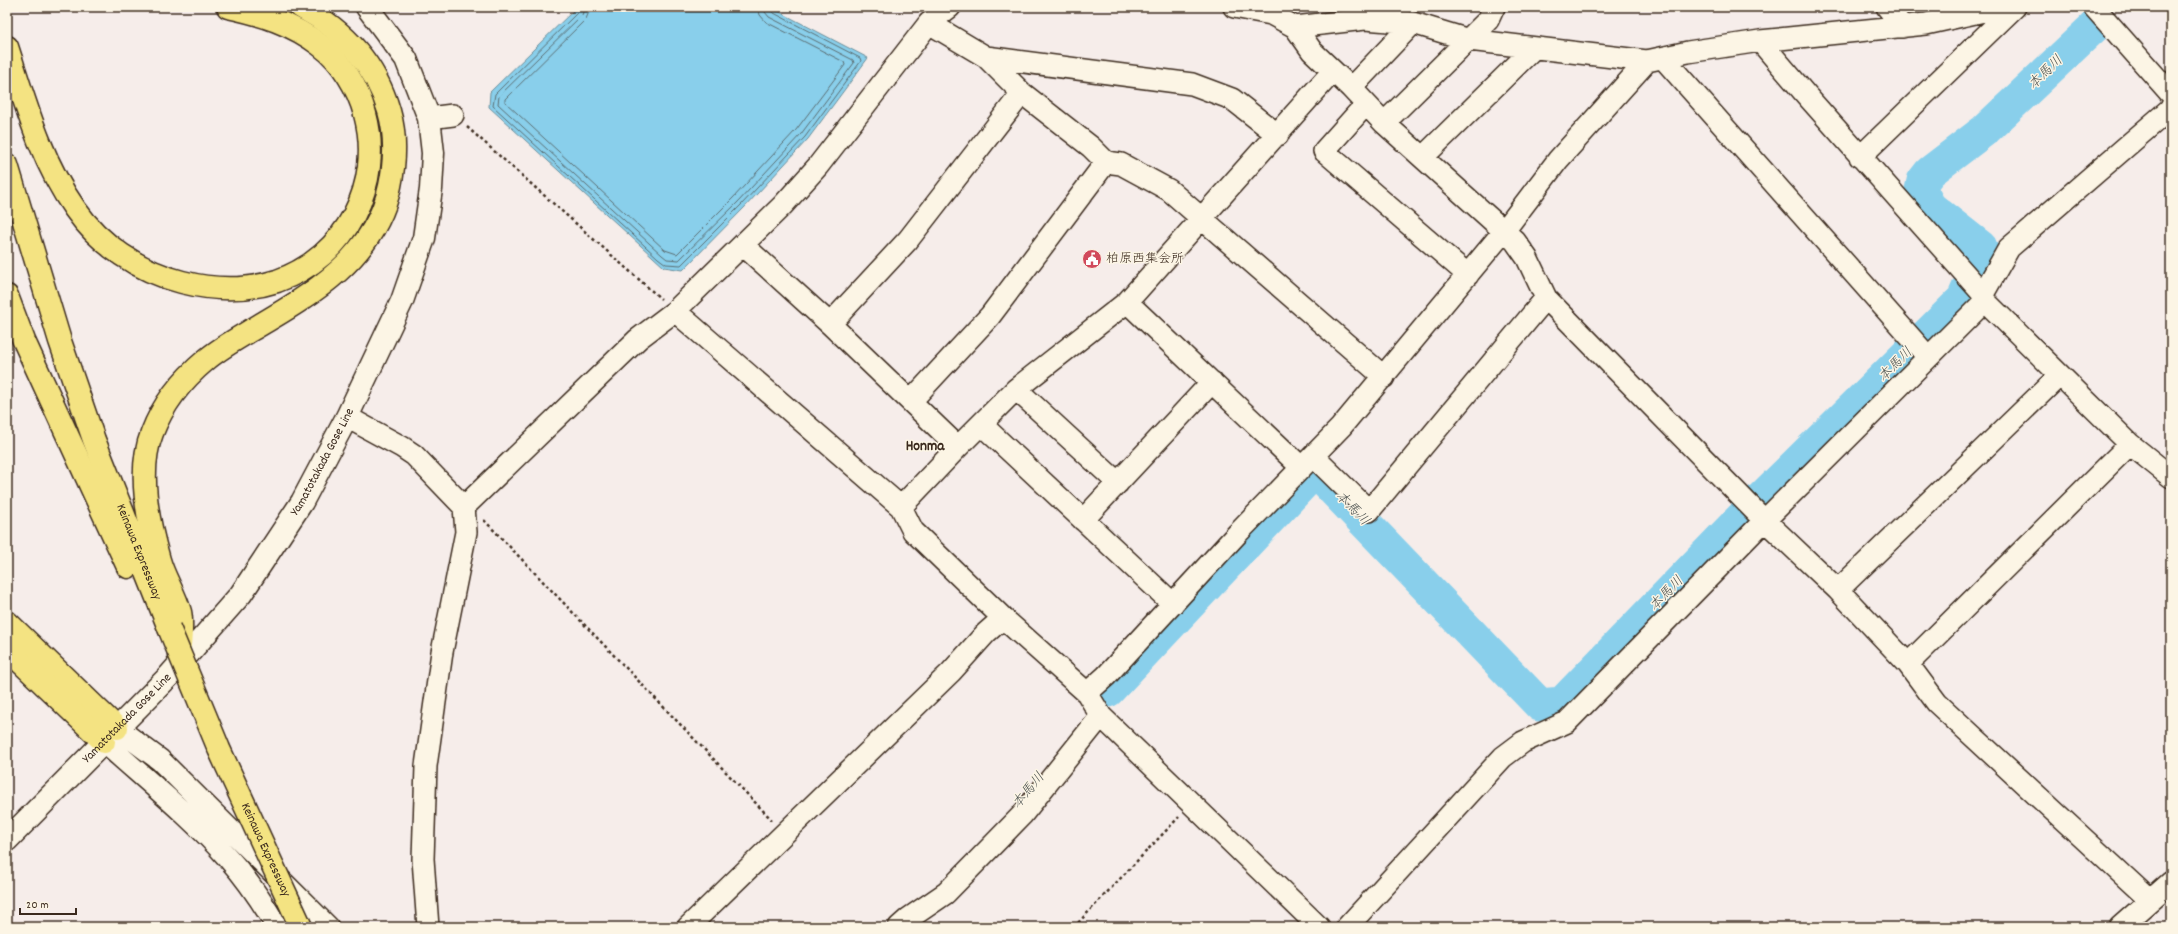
<svg xmlns="http://www.w3.org/2000/svg" width="2178" height="934" font-family="Dekko,'Klee One',sans-serif">
<style>
.water{fill:#89cfeb;stroke:#6a8d99}
.lines{fill:none;stroke-linecap:round;stroke-linejoin:round}
.shore{stroke:#5a6c70;stroke-width:1}
.river{stroke:#89cfeb;stroke-width:33}
.minor-casing{stroke:#3b2a1e;stroke-width:24}
.secondary-casing{stroke:#3b2a1e;stroke-width:25}
.motorway-casing{stroke:#3b2a1e;stroke-width:25}
.path{stroke:#3b2a1e;stroke-width:2.5;stroke-dasharray:3 3;stroke-linecap:butt}
.minor{stroke:#fcf5e5;stroke-width:21}
.secondary{stroke:#fcf5e5;stroke-width:22}
.motorway{stroke:#f4e382;stroke-width:22}
.motorway-bridge-casing{stroke:#3b2a1e;stroke-width:25;stroke-linecap:butt}
.motorway-bridge{stroke:#f4e382;stroke-width:22}
.labels{text-anchor:middle;dominant-baseline:central;stroke-width:3;stroke-linejoin:round;paint-order:stroke}
.poi-label{font-size:13px;fill:#3b2a1e;stroke:#fcf5e5;text-anchor:start}
.street-label{font-size:13px;fill:#3b2a1e;stroke:#fcf5e5}
.water-label{font-size:14px;font-style:italic;fill:#4e5351;stroke:#fcf5e5}
.quarter-label{font-size:15px;font-weight:bold;fill:#3b2a1e;stroke:#fcf5e5}
</style>
<rect width="100%" height="100%" fill="#f6edea"/>
<filter id="ink" filterUnits="userSpaceOnUse"><feTurbulence type="fractalNoise" baseFrequency=".025" numOctaves="2"/><feDisplacementMap in="SourceGraphic" scale="8" xChannelSelector="R" yChannelSelector="G"/><feConvolveMatrix kernelMatrix="1 2 1 2 8 2 1 2 1" color-interpolation-filters="sRGB"/></filter>
<g filter="url(#ink)">
<path class="water" d="M577,7H770L868,58L808,139L744,208L683,270L664,267L489,107L490,92Z"/>
<g class="lines">
<path class="shore" d="M580,7L578,12L495,94L493,106L658,258L666,264L681,265L741,205L805,137L861,61L860,58L772,12L769,7
M585,7L582,15L499,96L498,104L662,255L667,259L679,260L738,202L801,134L854,63L853,60L769,17L765,12L764,7
M591,7L586,19L505,99V102L665,250L677,254L733,198L796,130L845,65L844,62L766,22L760,15L758,7"/>
<path class="river" d="M1108,691L1315,471L1540,705L1562,703L1744,515L1963,299L1983,254L1981,247L1930,207L1921,190L1923,181L1930,172L1985,130L2095,26"/>
<g class="minor-casing">
<path id="minor" d="M1234,7L1271,14L1295,27L1312,51L1351,88L1384,123L1515,241L1527,258L1546,298L1758,514L1838,590L1908,664L1937,703L2150,900
M1887,7L1903,27
M2094,7L2171,94
M929,23L986,57L1022,93L1091,147L1106,162L1121,164L1169,190L1384,377
M1295,27L1365,19L1413,23L1469,40L1647,61
M1760,41L1807,96L1983,294L1985,301L2130,444L2171,477
M986,57L1192,84L1232,99L1278,135
M1663,58L1928,357
M1351,88L1413,23
M1366,104L1324,151L1468,275
M429,118L453,115
M1384,123L1488,20L1494,7
M1423,157L1534,48
M1860,157L2015,7
M743,245L830,324L958,447
M1983,294L2009,248L2171,108
M1127,302L1301,467
M675,311L901,507L913,531L1003,618L1087,693L1101,716L1319,927
M830,324L908,240L1022,93
M1016,389L1118,483
M911,401L990,316L1106,162
M347,417L402,447L414,455L464,507L466,532L442,652L426,766L423,859L428,927
M981,424L1173,604
M1313,456L1369,511L1546,298
M464,507L638,339L675,311L783,205L818,166L929,23L950,7
M901,507L958,447L1016,389L1127,302L1333,71
M1083,520L1212,382
M1838,590L2059,376
M1908,664L2130,444
M1087,693L1106,676L1238,533L1341,427L1504,231L1558,160L1647,61L1688,52L1760,41L1926,24L2002,7
M117,728L160,760L328,927
M104,742C146,780 192,817 229,859C248,880 263,903 277,927
M688,927L951,672L986,633L1003,618
M899,927L908,919L946,893L1022,815L1101,716
M1347,927L1503,757L1523,742L1567,722L1765,520L1985,301
M2120,927L2171,882"/>
</g>
<g class="secondary-casing">
<g id="secondary">
<path id="s1" d="M7,840L168,677L241,594L302,502L347,417L402,301L424,238L431,189L433,153L429,118L406,59L367,7"/>
</g>
</g>
<g class="motorway-casing">
<g id="motorway">
<path d="M7,47C25,102 41,161 75,209C100,245 139,271 182,282C213,290 246,291 277,281C346,257 384,184 365,114C358,88 342,61 320,45C293,24 261,14 228,7"/>
<path id="s2" d="M7,165L60,341L94,440L169,628"/>
<path d="M7,296L24,341L128,567"/>
<path d="M7,622L117,728"/>
<path d="M7,649L104,742"/>
<path d="M179,656C180,643 183,624 180,612C175,594 164,578 159,560C148,522 137,471 152,433C163,404 182,380 206,360C220,348 237,339 253,329C311,295 375,258 390,186C395,162 396,135 389,111C375,63 344,30 301,7"/>
</g>
</g>
<path class="path" d="M467,127L661,299
M484,520L772,820
M1074,927L1179,817"/>
<use href="#minor" class="minor"/>
<use href="#secondary" class="secondary"/>
<use href="#motorway" class="motorway"/>
<g class="motorway-bridge-casing">
<g id="motorway-bridge">
<path id="s3" d="M169,628L219,749L301,927"/>
</g>
</g>
<use href="#motorway-bridge" class="motorway-bridge"/>
</g>
</g>
<defs>
<g id="civic-disc" transform="scale(1)"><circle r="9.5" fill="#d1495b" stroke="#fcf5e5"/><path d="M-.6-6.5H3V-4.5H.6V-3L4-1V1h2V6H-6V1h2V-1L-.6-3ZM-1.2 2.5V6h2.4V2.5Z" fill="#fff"/></g>
</defs>
<g fill-rule="evenodd">
<use href="#civic-disc" x="1092" y="259"/>
</g>
<g class="labels">
<g class="poi-label">
<text x="1106" y="259">柏原西集会所</text>
</g>
<g class="street-label">
<text stroke="none"><textPath href="#s1" startOffset="495">Yamatotakada Gose Line</textPath></text>
<text stroke="none"><textPath href="#s2" startOffset="409">Keinawa Expressway</textPath></text>
<text stroke="none"><textPath href="#s1" startOffset="171">Yamatotakada Gose Line</textPath></text>
<text stroke="none"><textPath href="#s3" startOffset="242">Keinawa Expressway</textPath></text>
</g>
<g class="water-label">
<text transform="translate(2046 73) rotate(-44)">本馬川</text>
<text transform="translate(1896 365) rotate(-45)">本馬川</text>
<text transform="translate(1352 509) rotate(46)">本馬川</text>
<text transform="translate(1667 594) rotate(-46)">本馬川</text>
<text transform="translate(1029 791) rotate(-50)">本馬川</text>
</g>
<g class="quarter-label">
<text x="925" y="447">Honma</text>
</g>
</g>
<rect width="2178" height="934" fill="none" stroke="#fcf5e5" stroke-width="24"/>
<rect x="12" y="12" width="2154" height="910" fill="none" stroke="#3b2a1e" stroke-width="1.5" filter="url(#ink)"/>
<path d="M20 908v6h56v-6" fill="none" stroke="#3b2a1e" stroke-width="2"/>
<text x="26" y="908" font-size="12" fill="#3b2a1e" stroke="#fcf5e5" stroke-width="3" paint-order="stroke">20 m</text>
</svg>
